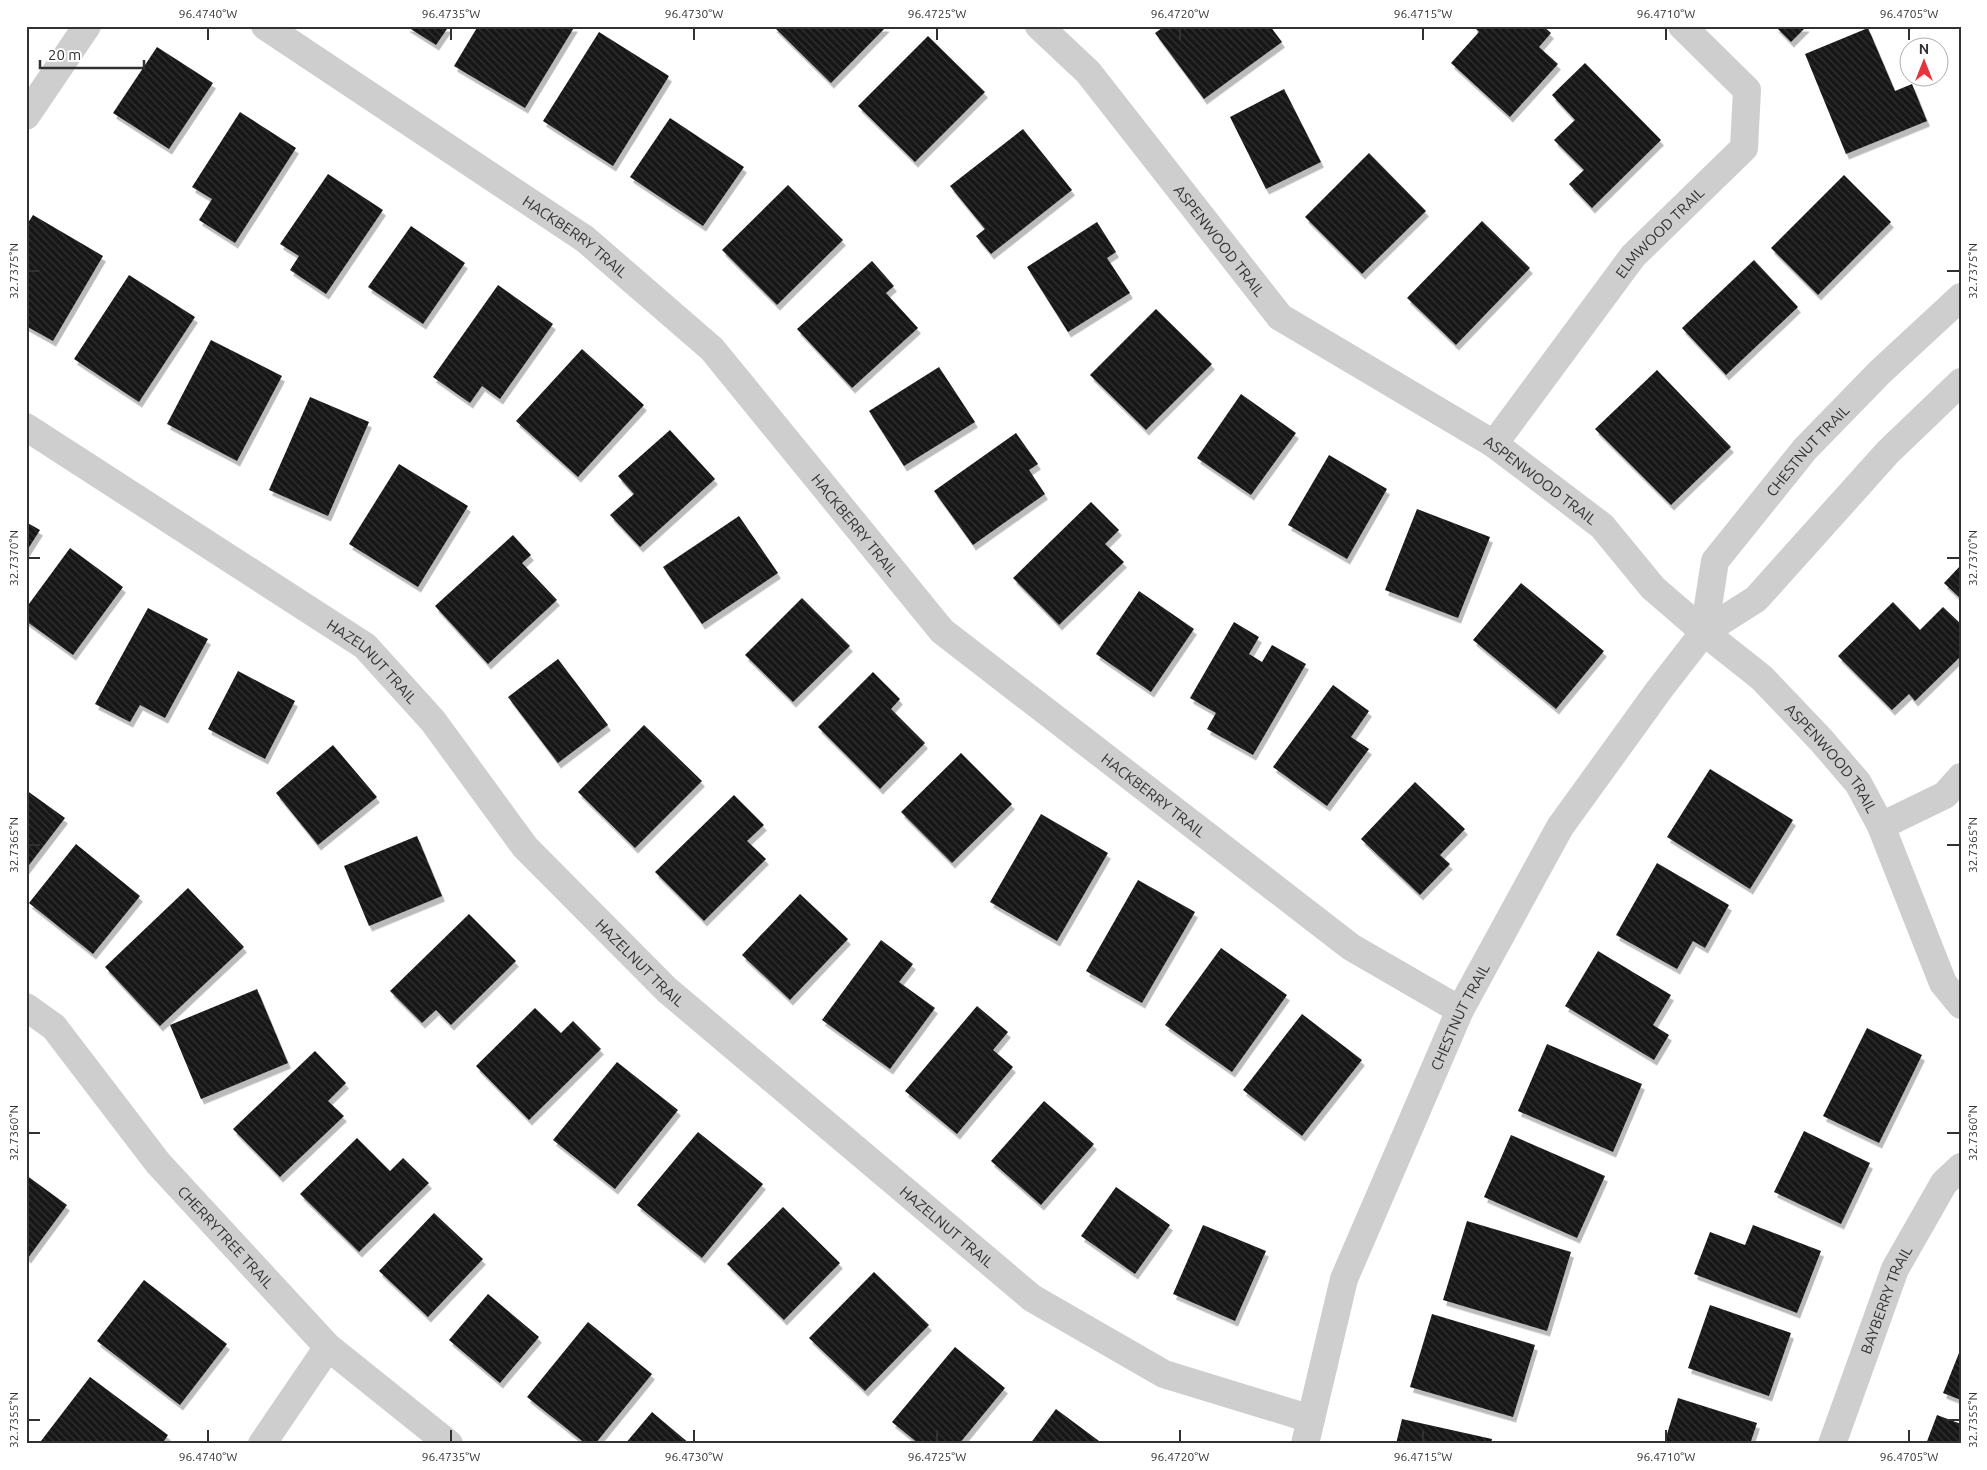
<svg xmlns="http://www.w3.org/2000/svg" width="1987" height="1470" font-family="Ubuntu,sans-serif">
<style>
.building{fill:url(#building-back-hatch);filter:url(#shadow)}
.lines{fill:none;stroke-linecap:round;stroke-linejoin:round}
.minor{stroke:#cecece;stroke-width:28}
.ticks{fill:none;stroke:#313131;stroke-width:2}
.labels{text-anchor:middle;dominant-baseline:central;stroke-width:5;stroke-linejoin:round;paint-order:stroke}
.street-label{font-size:15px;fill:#313131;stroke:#fff}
.neatline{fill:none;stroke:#313131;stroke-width:2}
.ticks-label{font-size:12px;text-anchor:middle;fill:#313131}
</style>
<defs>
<pattern id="building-back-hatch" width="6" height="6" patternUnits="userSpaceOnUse" patternTransform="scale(1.25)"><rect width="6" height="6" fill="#181818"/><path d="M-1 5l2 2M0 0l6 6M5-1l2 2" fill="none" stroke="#313131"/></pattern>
<filter id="shadow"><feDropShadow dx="3" dy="5.5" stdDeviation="0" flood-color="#0004"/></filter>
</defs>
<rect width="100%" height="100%" fill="#fff"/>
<path class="building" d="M406,26H449L436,45Z
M478,26H575L525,108L454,66Z
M773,26H887L831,83Z
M1165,26H1270L1282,42L1204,99L1155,33Z
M1473,26H1543L1551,33L1539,47L1558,64L1510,117L1451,63L1479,32Z
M1775,26H1807L1791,42Z
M1868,28L1895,91L1912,84L1927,121L1846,154L1805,54Z
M599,32L669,76L613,166L543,121Z
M928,36L985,92L915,162L858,106Z
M157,47L213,83L169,149L113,113Z
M1585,63L1661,140L1592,208L1569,184L1584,170L1554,140L1575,120L1552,95Z
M1284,89L1321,162L1266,189L1230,117Z
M240,112L296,148L235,243L199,220L212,199L192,187Z
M670,118L744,167L703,226L630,177Z
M1023,129L1072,190L991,254L976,236L985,229L950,186Z
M1369,153L1426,211L1362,274L1305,217Z
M328,174L383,210L326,294L290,270L299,256L280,244Z
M1844,175L1891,222L1818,295L1771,248Z
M788,185L843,240L777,305L722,250Z
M33,215L103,256L53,341L26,326V226Z
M1482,221L1530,268L1456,345L1407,298Z
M1097,222L1116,252L1107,258L1130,293L1068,332L1027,267Z
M411,226L465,263L423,324L368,287Z
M1754,260L1798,307L1726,375L1682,328Z
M872,261L894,286L886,293L918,328L852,388L797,329Z
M129,275L195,317L139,402L74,359Z
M498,285L553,324L500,399L482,386L470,403L433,377Z
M1156,309L1212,364L1146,430L1090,375Z
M211,340L282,376L237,461L167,424Z
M582,349L644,405L578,477L516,421Z
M939,367L975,422L904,466L869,411Z
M1657,370L1731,447L1671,505L1595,429Z
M1241,394L1296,433L1251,495L1197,458Z
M310,397L369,422L328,516L269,490Z
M670,430L715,479L640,547L610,515L634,494L618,476Z
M1016,433L1038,464L1029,470L1045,494L973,545L934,491Z
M1329,455L1387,489L1347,559L1288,525Z
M399,464L468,506L418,587L349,544Z
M1091,502L1119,530L1105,544L1124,562L1059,625L1013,578Z
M1417,509L1490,537L1458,618L1385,590Z
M739,516L778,573L702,624L663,567Z
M26,522L40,530L26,552Z
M513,535L531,555L522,563L557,600L488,664L435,606Z
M70,548L123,587L73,655L26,621V608Z
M1961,565V599L1944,583Z
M1521,583L1604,651L1556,709L1473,640Z
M1139,591L1194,629L1151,692L1096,654Z
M802,598L850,646L793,702L745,655Z
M1893,602L1920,630L1943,607L1961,624V656L1915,701L1909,694L1892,710L1838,656Z
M148,608L208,639L165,718L140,705L130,722L95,704Z
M1234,622L1259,637L1249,654L1262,662L1272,645L1306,664L1253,755L1207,729L1216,713L1190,698Z
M558,659L608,725L558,763L508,697Z
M238,671L295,701L265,759L208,729Z
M873,672L900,699L891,709L925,743L880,789L818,727Z
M1333,685L1369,711L1351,737L1369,749L1327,806L1273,767Z
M644,725L702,781L635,848L578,792Z
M333,745L377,797L318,845L276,793Z
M961,753L1012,804L952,863L901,812Z
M1710,769L1793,820L1750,889L1667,837Z
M1415,782L1465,829L1440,855L1450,864L1420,895L1361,839Z
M26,790L65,818L26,869Z
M734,795L764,825L747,841L766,859L704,921L655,872Z
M1041,814L1108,853L1057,941L990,902Z
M417,836L442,896L369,926L344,866Z
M76,844L140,896L93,954L29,903Z
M1657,863L1729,905L1705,948L1693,941L1677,969L1616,935Z
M1138,880L1195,912L1142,1003L1086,971Z
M188,888L244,947L160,1026L105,967Z
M800,894L848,939L790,1000L742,955Z
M469,914L516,961L451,1025L436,1010L422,1023L390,991Z
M881,940L913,964L899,982L935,1008L890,1069L822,1020Z
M1221,948L1287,995L1232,1072L1165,1025Z
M1598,951L1671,995L1653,1025L1669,1035L1654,1060L1565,1006Z
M257,989L288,1063L201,1099L170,1025Z
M977,1006L1008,1032L993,1050L1013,1067L957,1134L905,1091Z
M535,1008L561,1033L573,1021L601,1049L529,1120L476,1066Z
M1302,1014L1362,1060L1302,1136L1243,1090Z
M1867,1028L1922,1055L1879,1143L1823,1116Z
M1547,1044L1642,1084L1613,1152L1518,1111Z
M315,1051L346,1083L328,1101L344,1116L280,1177L233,1129Z
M617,1062L678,1110L615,1189L553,1140Z
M1044,1101L1094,1144L1041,1205L991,1161Z
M1804,1131L1870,1163L1841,1224L1774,1192Z
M698,1132L763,1184L702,1258L637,1205Z
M1511,1135L1605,1176L1577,1238L1484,1197Z
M357,1138L390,1171L403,1158L429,1183L359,1252L300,1194Z
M26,1175L67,1205L28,1258L26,1256Z
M1116,1187L1170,1225L1135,1274L1081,1236Z
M783,1207L840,1263L784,1320L727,1264Z
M434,1213L483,1259L428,1317L379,1271Z
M1467,1221L1571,1252L1547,1331L1443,1300Z
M1203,1225L1266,1251L1235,1321L1173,1294Z
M1753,1225L1821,1251L1797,1313L1694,1274L1710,1232L1745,1245Z
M874,1272L929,1325L865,1391L809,1338Z
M144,1280L227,1344L180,1405L97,1341Z
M488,1294L539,1337L500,1383L449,1340Z
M1710,1305L1791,1333L1769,1396L1688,1368Z
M1432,1314L1535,1345L1513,1417L1410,1387Z
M588,1322L652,1374L595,1444H586L527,1397Z
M955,1347L1005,1388L959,1444H919L892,1422Z
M1961,1348V1400L1943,1393Z
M90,1377L168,1435L162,1444H44L41,1441Z
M1678,1398L1757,1423L1750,1444H1664Z
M1056,1409L1103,1444H1030Z
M652,1412L690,1444H625Z
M1937,1415L1961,1424V1444H1926Z
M1402,1419L1492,1439L1491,1444H1396Z"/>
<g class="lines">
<g class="minor">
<path id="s1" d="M265,26L585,239L712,349L942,631L1351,947L1460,1010"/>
<path id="s2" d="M1039,26L1088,72L1280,317L1494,444L1602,526L1653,588L1704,632L1762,678L1821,740L1858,783L1881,826L1943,983L1961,1005"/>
<path d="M26,116L87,26"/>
<path id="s3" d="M26,427L365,646L433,721L525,847L667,990L1032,1298L1164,1374L1311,1419"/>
<path id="s4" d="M1494,444L1633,256L1744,148L1747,90L1682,26"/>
<path id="s5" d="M1704,632L1715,561L1805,449L1880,372L1961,297"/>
<path d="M1881,826L1945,795L1961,777"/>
<path id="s6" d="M26,1007L54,1027L158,1163L328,1347L449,1444"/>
<path d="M262,1444L328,1347"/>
<path id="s7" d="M1305,1444L1344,1279L1460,1010L1560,827L1659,690L1704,632L1756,599L1888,452L1961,382"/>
<path id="s8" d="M1832,1444L1895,1269L1944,1183L1961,1167"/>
</g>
</g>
<path class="ticks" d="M208,28V40M451,28V40M694,28V40M937,28V40M1180,28V40M1423,28V40M1666,28V40M1909,28V40M28,271H40M1947,271H1960M28,558H40M1947,558H1960M28,845H40M1947,845H1960M28,1133H40M1947,1133H1960M28,1420H40M1947,1420H1960M208,1430V1442M451,1430V1442M694,1430V1442M937,1430V1442M1180,1430V1442M1423,1430V1442M1666,1430V1442M1909,1430V1442"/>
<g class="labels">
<g class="street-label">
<text stroke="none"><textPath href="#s4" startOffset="269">ELMWOOD TRAIL</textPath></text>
<text stroke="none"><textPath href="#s1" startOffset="375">HACKBERRY TRAIL</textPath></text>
<text stroke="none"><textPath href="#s2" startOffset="281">ASPENWOOD TRAIL</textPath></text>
<text stroke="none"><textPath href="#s5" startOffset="216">CHESTNUT TRAIL</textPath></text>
<text stroke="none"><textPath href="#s2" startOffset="686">ASPENWOOD TRAIL</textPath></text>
<text stroke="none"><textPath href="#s1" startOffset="779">HACKBERRY TRAIL</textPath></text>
<text stroke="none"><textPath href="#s3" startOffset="419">HAZELNUT TRAIL</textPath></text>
<text stroke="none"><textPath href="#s2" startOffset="1091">ASPENWOOD TRAIL</textPath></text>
<text stroke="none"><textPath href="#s1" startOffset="1184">HACKBERRY TRAIL</textPath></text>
<text stroke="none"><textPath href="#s3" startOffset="824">HAZELNUT TRAIL</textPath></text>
<text stroke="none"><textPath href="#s7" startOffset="456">CHESTNUT TRAIL</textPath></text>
<text stroke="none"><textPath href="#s3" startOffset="1229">HAZELNUT TRAIL</textPath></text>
<text stroke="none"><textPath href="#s6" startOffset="306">CHERRYTREE TRAIL</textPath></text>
<text stroke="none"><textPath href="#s8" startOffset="154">BAYBERRY TRAIL</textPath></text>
</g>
</g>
<rect width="1987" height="1470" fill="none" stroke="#ffffff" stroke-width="55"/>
<g transform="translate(1924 62)"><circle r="24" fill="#ffffff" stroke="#adadad"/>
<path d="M0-4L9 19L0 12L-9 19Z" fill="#e8333d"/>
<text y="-8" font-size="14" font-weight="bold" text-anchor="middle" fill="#313131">N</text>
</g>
<path d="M40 60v8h104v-8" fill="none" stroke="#313131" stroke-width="2.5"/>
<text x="48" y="60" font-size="15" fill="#313131" stroke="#ffffff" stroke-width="4" paint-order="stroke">20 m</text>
<rect x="28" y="28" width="1932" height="1414" class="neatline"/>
<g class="ticks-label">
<text x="208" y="18">96.4740°W</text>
<text x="451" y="18">96.4735°W</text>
<text x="694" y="18">96.4730°W</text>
<text x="937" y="18">96.4725°W</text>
<text x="1180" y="18">96.4720°W</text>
<text x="1423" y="18">96.4715°W</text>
<text x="1666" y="18">96.4710°W</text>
<text x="1909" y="18">96.4705°W</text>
<text transform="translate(14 271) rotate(-90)" y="4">32.7375°N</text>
<text transform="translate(1973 271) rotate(-90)" y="4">32.7375°N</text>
<text transform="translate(14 558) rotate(-90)" y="4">32.7370°N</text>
<text transform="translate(1973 558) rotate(-90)" y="4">32.7370°N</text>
<text transform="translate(14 845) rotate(-90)" y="4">32.7365°N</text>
<text transform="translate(1973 845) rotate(-90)" y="4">32.7365°N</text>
<text transform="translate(14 1133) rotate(-90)" y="4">32.7360°N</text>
<text transform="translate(1973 1133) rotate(-90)" y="4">32.7360°N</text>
<text transform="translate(14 1420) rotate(-90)" y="4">32.7355°N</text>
<text transform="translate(1973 1420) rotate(-90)" y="4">32.7355°N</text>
<text x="208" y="1461">96.4740°W</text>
<text x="451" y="1461">96.4735°W</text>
<text x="694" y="1461">96.4730°W</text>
<text x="937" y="1461">96.4725°W</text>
<text x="1180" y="1461">96.4720°W</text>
<text x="1423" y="1461">96.4715°W</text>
<text x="1666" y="1461">96.4710°W</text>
<text x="1909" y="1461">96.4705°W</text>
</g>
</svg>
